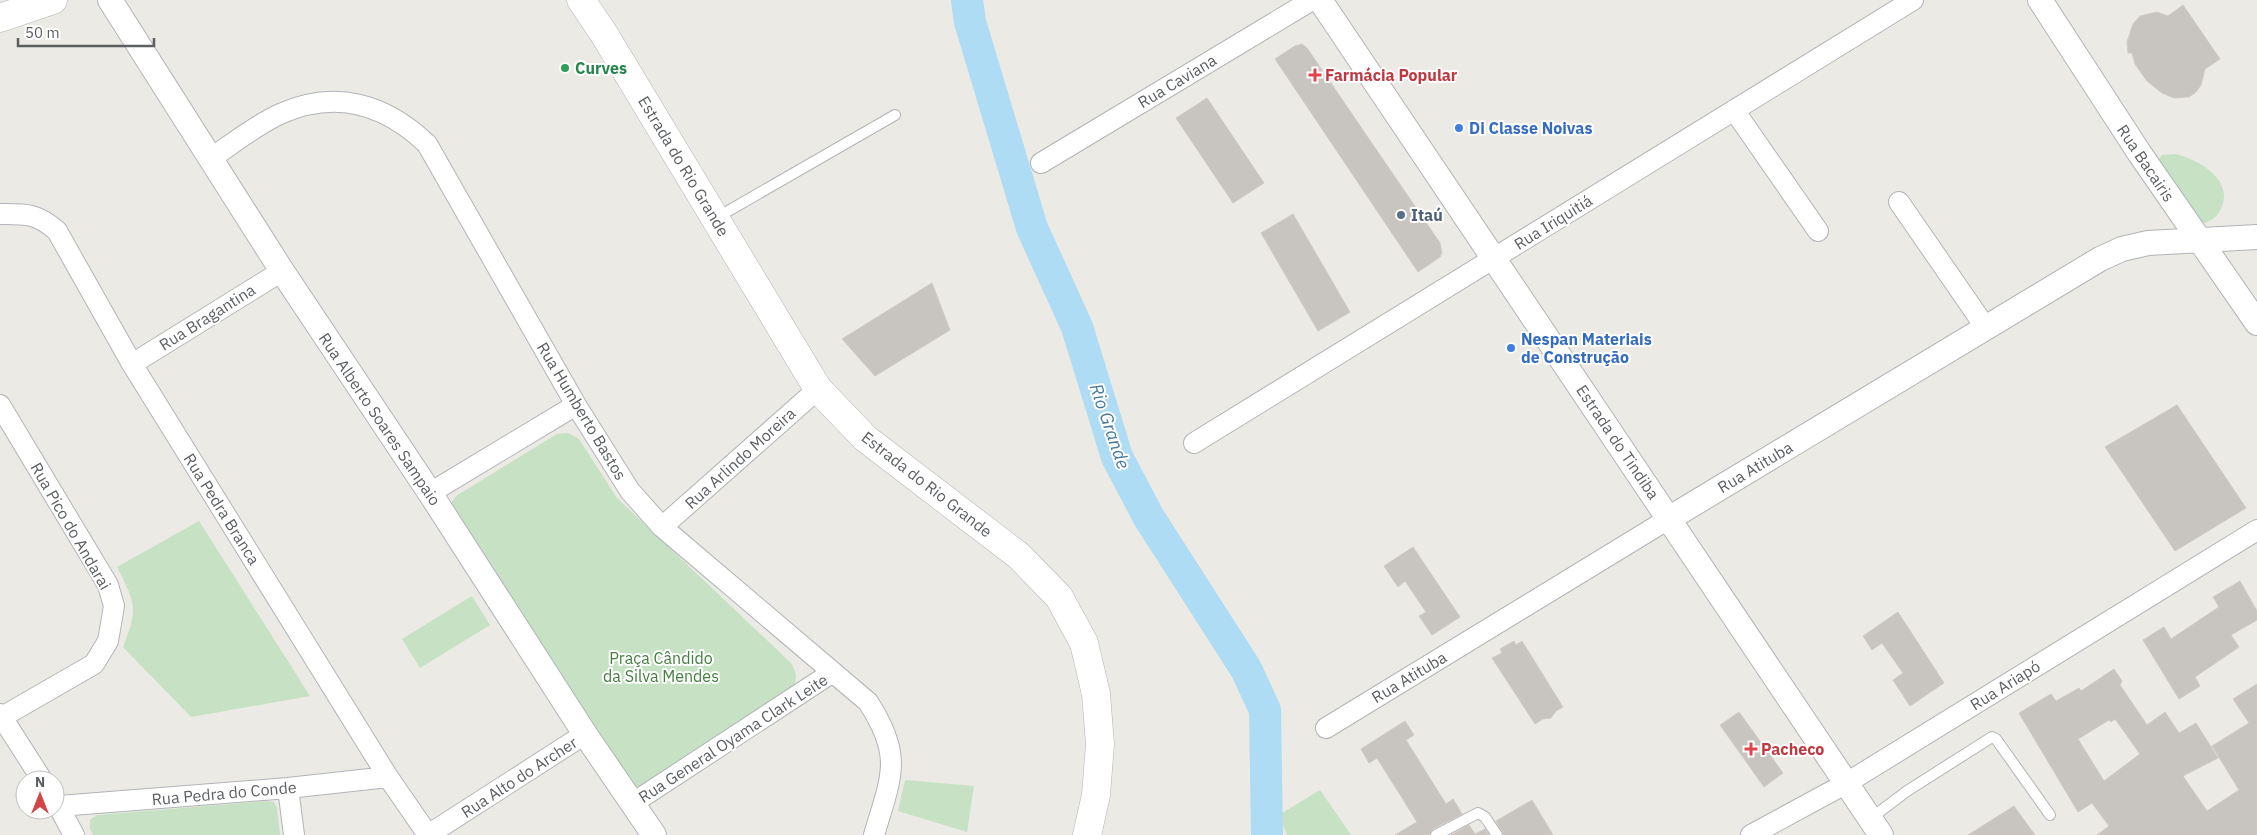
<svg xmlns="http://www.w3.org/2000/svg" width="2257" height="835" font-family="'IBM Plex Sans',sans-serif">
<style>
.green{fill:#c6e1c3}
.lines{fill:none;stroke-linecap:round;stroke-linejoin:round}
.river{stroke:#addcf4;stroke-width:32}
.building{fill:#c8c5c0;stroke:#d0cbc3;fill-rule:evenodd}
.service-casing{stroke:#b1b4b7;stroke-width:12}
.minor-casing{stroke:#b1b4b7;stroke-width:22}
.tertiary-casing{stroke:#b1b4b7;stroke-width:26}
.secondary-casing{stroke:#b0b4b7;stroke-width:29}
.service{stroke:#fff;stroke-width:10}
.minor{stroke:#fff;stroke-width:20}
.tertiary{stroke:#fff;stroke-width:24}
.secondary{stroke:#fff;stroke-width:28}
.leisure-dot{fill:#2e9e5b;stroke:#fff;stroke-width:2}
.health-dot{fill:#e0444e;stroke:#fff;stroke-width:2}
.shop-dot{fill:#3f7fe0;stroke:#fff;stroke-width:2}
.service-dot{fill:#5c6f8a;stroke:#fff;stroke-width:2}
.labels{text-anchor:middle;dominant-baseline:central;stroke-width:4;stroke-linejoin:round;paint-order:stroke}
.leisure-label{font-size:16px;font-weight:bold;fill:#27864d;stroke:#fff;text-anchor:start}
.health-label{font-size:16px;font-weight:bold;fill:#be3a42;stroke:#fff;text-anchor:start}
.street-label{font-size:16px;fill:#5c5f62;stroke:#fff}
.shop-label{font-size:16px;font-weight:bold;fill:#366cbe;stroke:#fff;text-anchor:start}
.service-label{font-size:16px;font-weight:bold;fill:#4e5e75;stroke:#fff;text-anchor:start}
.park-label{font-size:16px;fill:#437e3f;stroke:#fff}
.water-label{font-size:18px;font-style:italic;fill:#49799c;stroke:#fff}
</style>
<rect width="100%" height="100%" fill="#eceae4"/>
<path class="green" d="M2175,154C2201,160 2239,183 2218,214C2213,220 2206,224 2198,223L2157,162L2162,155Z
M568,433L579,439L617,498L792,664L796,675L795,686L649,786L637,787L627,783L450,504L456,496L557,434Z
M199,521L310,696L191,717L123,647C139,608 135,603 117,567Z
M472,596L490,625L420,668L402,639Z
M905,780L974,786L967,832L898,811Z
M1320,790L1351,835H1287L1279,815Z
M267,801L274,802L277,808L280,835H93L90,829V820L97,815Z"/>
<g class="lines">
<path class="river" d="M967,0L970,22L1032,228L1077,327L1117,457L1148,516L1246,669L1265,710L1267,835"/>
</g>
<path class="building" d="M2183,5L2220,59L2205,69L2201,85L2196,92L2189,97L2174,98L2162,93L2147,81L2135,64L2132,53H2128L2127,42L2133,24L2140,16L2157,12L2168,16Z
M1302,44L1307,48L1440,243L1442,253L1440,257L1418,272L1275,59L1295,46Z
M1207,98L1264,183L1233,203L1176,118Z
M1293,214L1350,312L1318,331L1261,233Z
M932,283L950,330L875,376L842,339Z
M2177,405L2246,508L2175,551L2105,447Z
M1413,547L1460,617L1432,635L1419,616L1426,612L1405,581L1398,587L1384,566Z
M2240,581L2257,611V620L2231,635L2239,647L2195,677L2200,686L2179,699L2143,640L2164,627L2171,639L2219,607L2213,597Z
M1898,612L1944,683L1910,706L1893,680L1903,673L1882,643L1872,650L1863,636Z
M1514,641L1516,645L1522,641L1563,707L1556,711L1551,718L1543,719L1535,724L1492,658L1502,653L1500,649Z
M2114,669L2122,681L2120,685L2147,725L2165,712L2179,733L2196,723L2218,758L2183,776L2207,811L2239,790L2212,746L2249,723L2233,699L2257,684V835H2097L2109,826L2092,803L2078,812L2019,713L2051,694L2056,701L2079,688L2081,691ZM2115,719L2140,754L2104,781L2078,739L2109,720L2111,722Z
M1739,712L1783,773L1764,787L1720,725Z
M1405,721L1414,735L1406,740L1446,804L1453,799L1462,814L1433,829L1429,835H1395L1417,822L1377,758L1369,763L1361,749Z
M1532,800L1553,835H1504L1496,821Z
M2014,806L2035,835H1968Z
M1469,825L1475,834L1485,829L1489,835H1451Z"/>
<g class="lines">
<g class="service-casing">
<path id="service" d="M716,218L895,115
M1870,819L1907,791L1992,737L1996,739L2050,815
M1436,835L1478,813L1485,817L1497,835"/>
</g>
<g class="minor-casing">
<path id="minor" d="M1734,110L1818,231
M210,159C232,144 256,125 280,114C336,89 385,104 427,144L576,405L630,491L662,527L868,702C904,757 891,777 874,835
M1041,163L1312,0
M1899,202L1986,328
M0,214C26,214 37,213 57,231L132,364L388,777L428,835
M132,364L282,271
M0,405L108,585L114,606L108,641L94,664L2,717
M1194,443L1913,0
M430,493L576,405
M662,527L818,389
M0,714L42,780
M1326,728L1670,518
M288,788L294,835
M55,800L74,835
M633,803L833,672
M59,806L288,788L388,777
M428,835L585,734
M1751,835L1845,784L2257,530"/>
</g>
<g class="tertiary-casing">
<path id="tertiary" d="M110,0L282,271L430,493L585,734L654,835
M1320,0L1881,835
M2040,0L2140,154L2257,323
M1670,518L2100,259L2122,249L2148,243L2257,237"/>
</g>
<g class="secondary-casing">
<path id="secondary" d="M581,0L604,34L818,389L865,438L1019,556L1059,597L1084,643L1096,694L1100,744L1096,795L1087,835
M0,18L53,0"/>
</g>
<use href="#service" class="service"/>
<use href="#minor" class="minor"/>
<use href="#tertiary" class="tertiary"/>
<use href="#secondary" class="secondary"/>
</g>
<circle class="leisure-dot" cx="565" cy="68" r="5"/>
<g class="health-dot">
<path d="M1312.5 67.5h5v5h5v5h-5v5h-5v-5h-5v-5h5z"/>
<path d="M1748.5 741.5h5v5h5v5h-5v5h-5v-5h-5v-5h5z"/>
</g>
<g class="shop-dot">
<circle cx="1459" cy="128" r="5"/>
<circle cx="1511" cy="348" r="5"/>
</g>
<circle class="service-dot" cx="1401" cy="215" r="5"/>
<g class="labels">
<g class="leisure-label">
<text x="575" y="68">Curves</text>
</g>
<g class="health-label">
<text x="1325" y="75">Farmácia Popular</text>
<text x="1761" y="749">Pacheco</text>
</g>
<g class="street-label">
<text transform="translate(1177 81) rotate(-31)">Rua Caviana</text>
<text transform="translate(2146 163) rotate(56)">Rua Bacairis</text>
<text transform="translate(684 166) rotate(59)">Estrada do Rio Grande</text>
<text transform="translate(1553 222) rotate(-32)">Rua Iriquitiá</text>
<text transform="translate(207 317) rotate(-32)">Rua Bragantina</text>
<text transform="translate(582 411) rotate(59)">Rua Humberto Bastos</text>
<text transform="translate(380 419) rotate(56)">Rua Alberto Soares Sampaio</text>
<text transform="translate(1618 442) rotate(56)">Estrada do Tindiba</text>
<text transform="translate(740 458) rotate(-42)">Rua Arlindo Moreira</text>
<text transform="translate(1755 467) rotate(-31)">Rua Atituba</text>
<text transform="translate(927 484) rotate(38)">Estrada do Rio Grande</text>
<text transform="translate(222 509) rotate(58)">Rua Pedra Branca</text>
<text transform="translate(71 526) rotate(60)">Rua Pico do Andarai</text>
<text transform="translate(1409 677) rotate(-31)">Rua Atituba</text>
<text transform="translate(2005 685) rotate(-32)">Rua Ariapó</text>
<text transform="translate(733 738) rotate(-33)">Rua General Oyama Clark Leite</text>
<text transform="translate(519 777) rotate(-33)">Rua Alto do Archer</text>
<text transform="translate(224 793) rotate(-5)">Rua Pedra do Conde</text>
</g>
<g class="shop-label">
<text x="1469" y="128">Di Classe Noivas</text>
<text x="1521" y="339">Nespan Materiais<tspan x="1521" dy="18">de Construção</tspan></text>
</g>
<g class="service-label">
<text x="1411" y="215">Itaú</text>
</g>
<g class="park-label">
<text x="661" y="658">Praça Cândido<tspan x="661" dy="18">da Silva Mendes</tspan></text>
</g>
<g class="water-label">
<text transform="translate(1110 426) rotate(71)">Rio Grande</text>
</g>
</g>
<g transform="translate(40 795)"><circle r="24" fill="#ffffff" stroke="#bebfc0"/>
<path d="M0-4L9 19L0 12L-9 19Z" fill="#d34447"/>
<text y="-8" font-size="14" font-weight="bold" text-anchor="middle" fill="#5c5f62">N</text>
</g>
<path d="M18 38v8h136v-8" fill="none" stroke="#5c5f62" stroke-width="2.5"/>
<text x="25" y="38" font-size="15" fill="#5c5f62" stroke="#ffffff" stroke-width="4" paint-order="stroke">50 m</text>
</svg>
